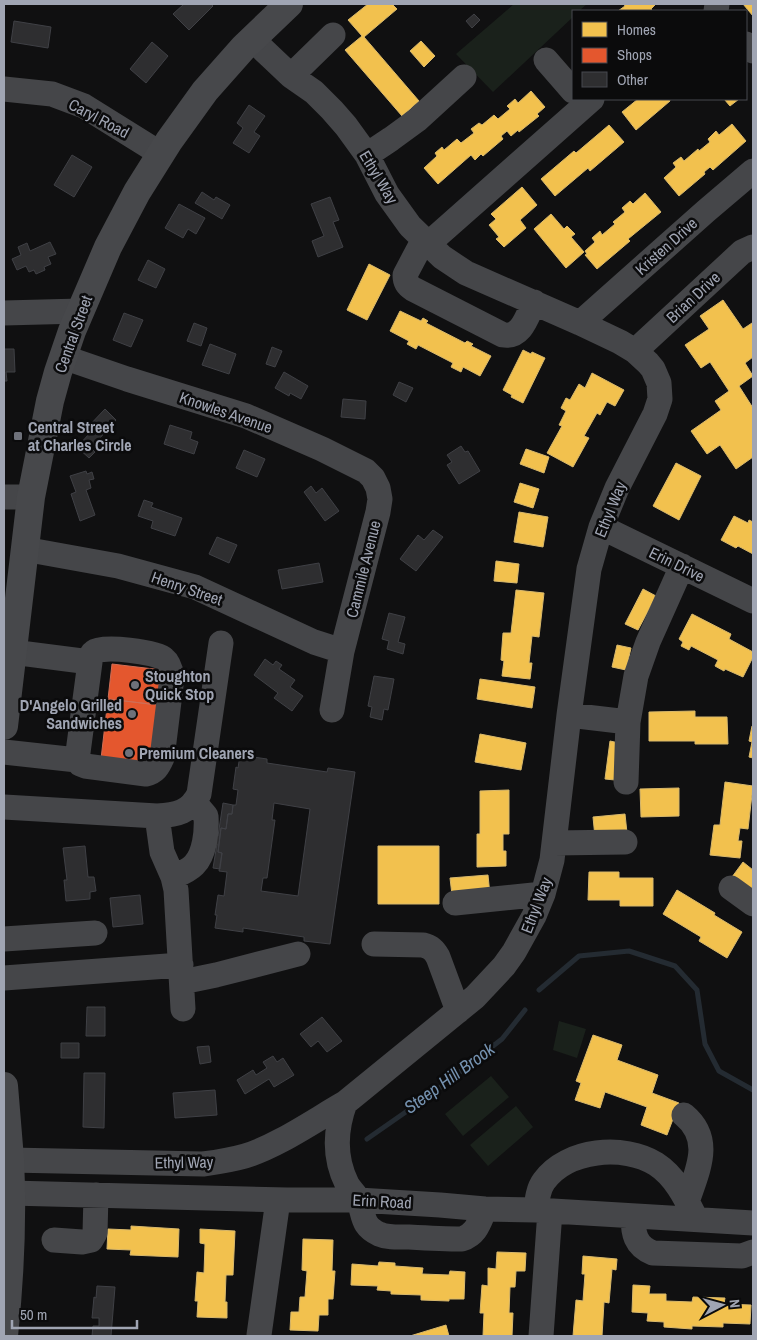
<svg xmlns="http://www.w3.org/2000/svg" width="757" height="1340" font-family="'Archivo Narrow',sans-serif">
<style>
.green{fill:#1a211b}
.homes{fill:#f2c14e;stroke:#d9b96c}
.shops{fill:#e4572e;stroke:#d06e56}
.lines{fill:none;stroke-linecap:round;stroke-linejoin:round}
.stream{stroke:#242b32;stroke-width:5}
.building{fill:#2e2e30;stroke:#3f4045;fill-rule:evenodd}
.minor{stroke:#454649;stroke-width:25}
.major{stroke:#47484b;stroke-width:28}
.poi-dot{fill:#6e717a;stroke:#0b0b0c;stroke-width:2}
.labels{text-anchor:middle;dominant-baseline:central;stroke-width:5;stroke-linejoin:round;paint-order:stroke}
.street-label{font-size:16px;fill:#a0a5b3;stroke:#0b0b0c}
.poi-label{font-size:16px;font-weight:bold;fill:#a0a5b3;stroke:#0b0b0c;text-anchor:start}
.water-label{font-size:18px;font-style:italic;fill:#7592b0;stroke:#0b0b0c}
</style>
<rect width="100%" height="100%" fill="#101011"/>
<path class="green" d="M514,4H587L579,11H573V17L493,92L456,54Z
M559,1021L586,1029L577,1058L553,1050Z
M491,1076L509,1097L463,1136L445,1114Z
M516,1106L533,1127L488,1166L470,1145Z"/>
<path class="homes" d="M368,4H392L397,9L364,37L419,101L402,116L345,50L362,36L348,20Z
M624,4H656L651,9L653,11H618L625,6Z
M743,4H753V16Z
M421,41L435,56L424,67L410,51Z
M531,91L545,107L537,114L539,116L519,132L518,130L511,136L507,131L501,136L503,139L483,156L481,154L475,160L471,155L438,184L424,168L437,156L435,153L442,147L444,150L457,139L461,143L474,133L471,129L479,123L482,125L494,115L498,119L510,109L507,106L515,99L518,103Z
M638,99H669L670,101L636,130L622,112Z
M724,99H739L730,106Z
M732,124L746,141L713,170L710,167L704,172L705,174L679,196L664,178L676,167L673,163L681,157L684,161L698,149L699,151L710,142L708,139L716,131L719,135Z
M609,125L624,142L590,171L588,168L555,196L541,179L574,151L576,153Z
M522,187L537,205L520,220L526,228L504,247L496,239L499,237L489,225L496,219L491,214Z
M645,193L661,212L628,239L630,241L597,269L585,255L587,254L585,251L595,242L592,238L600,231L602,235L615,224L613,222L625,212L622,208L630,201L633,204Z
M551,214L564,229L567,226L575,234L571,237L584,252L566,268L534,229Z
M369,264L390,275L367,320L347,310Z
M723,300L743,329L752,323L753,325V357L745,363L753,376L739,386L753,408V457L736,469L720,445L707,454L691,431L721,410L715,401L729,391L710,362L701,368L685,345L709,329L700,316Z
M400,311L421,321L423,318L428,321L426,323L465,343L467,341L473,344L471,346L491,356L480,376L463,367L461,372L451,367L453,363L418,345L416,349L407,344L409,341L390,331Z
M523,350L531,354L532,352L545,358L523,403L511,397L512,395L503,390Z
M592,373L624,390L615,406L607,402L600,415L597,413L584,436L589,438L573,467L547,453L562,426L559,425L566,411L561,408L566,398L570,400L579,384L585,388Z
M526,449L549,457L544,473L520,464Z
M676,463L701,476L679,520L653,506Z
M520,483L539,489L533,508L514,502Z
M519,512L548,517L543,547L514,542Z
M734,516L748,523L749,520L753,522V554L738,546L736,548L721,540Z
M496,561L519,564L517,583L494,581Z
M643,589L656,596L638,630L625,624Z
M516,590L544,593L539,637L532,636L529,663H532L530,679L502,676L504,661L501,660L503,633H511Z
M692,614L731,634L729,639L753,652V657L743,677L725,669L724,671L715,666L718,660L691,646L689,650L681,646L683,642L679,639Z
M617,645L631,648L626,670L612,667Z
M480,679L535,687L532,708L477,699Z
M695,711V717H727L728,744H695V741H649V712Z
M752,726H753V758L749,757L752,742L749,741Z
M480,734L526,743L521,770L475,762Z
M610,741L619,743L615,780L605,779Z
M725,782L753,786L748,829L740,828L738,841H742L740,858L710,855L714,825H720Z
M679,788V816L641,817L640,789Z
M509,790V834H503V851H506V866L477,867V834H480V791Z
M625,814L627,833L595,837L593,817Z
M378,846H439V904H378Z
M743,862L753,870V894L732,877Z
M589,872H619V878H653V906H620V900H588Z
M488,875L490,895H452L450,878Z
M677,890L715,913L714,915L742,932L727,958L699,941L701,937L663,914Z
M593,1035L622,1045L617,1060L658,1075L652,1093L679,1103L667,1135L641,1125L647,1107L605,1092L600,1108L575,1100L581,1083L576,1081Z
M131,1226L179,1229L178,1257L130,1255L131,1250L107,1249L108,1229L131,1230Z
M200,1229L235,1231L233,1275H226L225,1302H227V1318L197,1317L198,1301H195L197,1272L204,1273L205,1244L200,1243Z
M303,1239L333,1240L332,1271H335L333,1299H328V1315H319L318,1331L290,1330L291,1312H299L300,1297H305L307,1271L302,1270Z
M497,1252L526,1253L525,1271H516L515,1287H510L509,1313H513L512,1336H483L484,1313H480L482,1285L488,1286V1268L496,1269Z
M583,1256L617,1259L616,1270L612,1269L609,1303L604,1302L602,1336H573L576,1300L583,1301L585,1274H582Z
M379,1262L395,1263V1266L423,1268L422,1274L449,1275L450,1271L465,1272L464,1299H449V1301L421,1300V1295L391,1294V1291L377,1290L378,1286L351,1285L352,1264L378,1266Z
M633,1285L650,1286L649,1294H666V1301L692,1302L693,1297L725,1298L724,1304L751,1305L750,1324L723,1323V1327L692,1326V1329L664,1327V1322L647,1321L648,1313L632,1312Z
M446,1325L449,1336H410Z"/>
<path class="shops" d="M112,664L162,670L158,705L108,699Z
M108,699L158,705L152,757L141,756L140,764L101,759Z"/>
<g class="lines">
<path class="stream" d="M539,990L579,956L629,951L675,966L697,990L705,1044L719,1071L753,1090
M367,1139L433,1093L502,1039L525,1010"/>
</g>
<path class="building" d="M184,4H211L213,6L189,30L173,14Z
M474,14L480,20L472,28L466,21Z
M14,21L51,27L48,48L11,42Z
M152,42L168,56L146,83L130,69Z
M249,105L265,116L254,132L260,136L249,153L233,143L243,128L237,123Z
M72,155L92,167L74,197L54,185Z
M202,192L214,200L216,197L230,205L222,219L195,203Z
M330,197L339,220L333,222L343,247L318,257L312,241L324,236L311,204Z
M179,204L205,218L196,234L188,229L183,238L165,228Z
M50,242L56,254L48,257L51,264L44,267L45,270L36,274L34,270L29,272L26,266L17,270L12,259L21,255L18,247L27,243L30,251Z
M148,260L165,269L156,288L138,280Z
M124,313L143,320L131,347L113,340Z
M194,323L207,328L201,346L187,341Z
M210,344L236,354L229,374L202,365Z
M272,347L282,351L275,367L266,364Z
M4,349H14L15,372H6L7,381H4Z
M284,372L308,386L301,399L290,393L289,396L275,388Z
M399,382L413,388L406,402L393,395Z
M343,399L366,401L365,419L341,417Z
M105,409L116,420L91,448L95,452L89,458L77,447L90,433L86,429Z
M170,425L192,432L190,439L198,442L194,454L164,444Z
M461,446L465,452L468,451L480,471L459,484L447,465L452,462L447,455Z
M244,450L265,459L257,477L236,468Z
M86,471L87,474L92,472L94,479L89,480L91,488L86,490L95,515L80,521L71,494L76,492L70,476Z
M311,486L316,493L322,488L339,511L325,521L304,492Z
M144,500L153,503L151,507L182,518L175,536L151,528L153,521L138,516Z
M433,530L443,537L416,571L400,559L418,535L424,540Z
M217,537L237,545L229,563L209,554Z
M319,563L323,582L282,589L278,570Z
M389,613L405,617L398,642L405,644L403,654L387,649L389,641L382,639Z
M265,659L273,665L276,661L282,665L279,669L295,680L290,687L303,696L292,711L274,698L278,693L254,675Z
M374,676L394,679L388,710L384,709L382,720L370,717L372,707L368,706Z
M240,755L267,759V763L327,772L328,768L355,772L330,944L304,941V937L243,928V932L215,928L217,915H215L218,895L224,896L227,872L219,871L222,853L218,852L221,828L226,829L228,814H232L233,805H236L238,790L233,789L236,767L238,768ZM274,803L310,809L298,896L261,891L263,878H267L275,820H272Z
M223,803L233,805L232,814H228L226,829L221,828L218,852L222,853L220,869L213,868L217,844H213L214,835L218,836Z
M85,846L88,877H94L96,891L90,892V899L66,901L64,880H67L63,848Z
M140,895L143,924L113,927L110,898Z
M87,1007H105V1036H86Z
M322,1017L342,1041L327,1052L318,1041L311,1047L300,1034Z
M61,1043H79V1058H61Z
M209,1046L211,1062L200,1064L197,1047Z
M273,1056L277,1062L283,1058L294,1075L274,1087L269,1079L245,1094L237,1080L253,1070L256,1075L267,1068L263,1062Z
M84,1073H105L104,1128L83,1127Z
M215,1090L217,1115L175,1118L173,1093Z
M97,1286L115,1287L111,1336H92L93,1326H99V1318H92L94,1297L96,1298Z"/>
<g class="lines">
<path class="minor" d="M716,11L717,4
M252,39L272,58L291,76L314,92L332,110L346,126L367,155L387,194L410,226L442,257L466,273L580,323L620,342L635,351L648,363L653,369L659,383L660,399L655,414L617,488L601,527L589,569L569,715L552,860L543,894L534,916L514,952L504,966L475,997L345,1103C335,1130 334,1158 347,1184C350,1190 356,1194 358,1200C365,1214 360,1225 379,1234C388,1238 399,1237 409,1237C426,1238 444,1239 462,1239C477,1234 479,1222 485,1209
M746,44L753,51
M546,60L573,91
M291,76L333,35
M4,89L52,94L84,106L161,154
M367,155L391,139L417,120L464,77
M424,239L405,275C405,282 407,285 413,289L503,335C522,338 527,316 534,302
M428,244L592,99
M4,313L81,311
M580,323L706,211L753,171
M635,351L742,252L753,247
M63,357L127,379L246,416L322,449L366,471L373,478L378,488L380,499L378,512L342,651L332,710
M4,497H31
M601,527L753,601
M24,549L118,566L195,587L314,642L342,651
M569,715L628,722L626,782
M628,722L636,676L648,642L682,566
M4,752L77,760L90,662L12,652
M77,760L80,764L85,766L146,774C155,772 158,767 162,758L172,677C171,671 169,663 164,659C157,652 102,645 94,652C91,654 90,658 90,662
M4,807L157,816C177,815 190,812 199,794L221,643
M157,816L162,852L173,877L176,890L183,1009
M554,843L625,842
M173,877C180,874 188,871 194,865C205,854 207,831 206,816L195,803
M731,888L753,904
M455,903L543,894
M4,939L95,933
M374,944L423,945C431,947 434,950 438,957L458,1011
M4,978L181,965
M182,982L216,975L298,954
M684,1115C714,1140 697,1171 687,1202
M10,1160L203,1164C218,1162 231,1160 245,1156C278,1146 315,1120 345,1103
M10,1193L287,1200H358L440,1205L485,1209L536,1210L753,1223
M536,1210C537,1200 538,1189 544,1181C567,1149 624,1144 656,1164C676,1177 686,1199 696,1219
M633,1216C633,1233 635,1246 653,1253L742,1256L753,1252
M54,1240L82,1242L91,1240L95,1233L96,1195
M259,1335L278,1200
M541,1336L550,1211"/>
<path class="major" d="M4,726L31,497L50,401L58,372L72,331L108,247L137,192L169,141L205,91L244,47L289,4
M4,1086C6,1111 8,1135 10,1159C13,1218 10,1278 4,1336"/>
</g>
<g class="poi-dot">
<rect x="13" y="431" width="10" height="10" rx="2.5"/>
<circle cx="135" cy="685" r="5"/>
<circle cx="132" cy="714" r="5"/>
<circle cx="129" cy="753" r="5"/>
</g>
<g class="labels">
<g class="street-label">
<text transform="translate(99 118) rotate(28)">Caryl Road</text>
<text transform="translate(379 177) rotate(59)">Ethyl Way</text>
<text transform="translate(666 246) rotate(-42)">Kristen Drive</text>
<text transform="translate(693 297) rotate(-43)">Brian Drive</text>
<text transform="translate(73 334) rotate(-70)">Central Street</text>
<text transform="translate(226 412) rotate(19)">Knowles Avenue</text>
<text transform="translate(610 509) rotate(-68)">Ethyl Way</text>
<text transform="translate(677 564) rotate(26)">Erin Drive</text>
<text transform="translate(363 569) rotate(-76)">Cammile Avenue</text>
<text transform="translate(187 588) rotate(19)">Henry Street</text>
<text transform="translate(536 905) rotate(-69)">Ethyl Way</text>
<text transform="translate(184 1162) rotate(-1)">Ethyl Way</text>
<text transform="translate(382 1201) rotate(3)">Erin Road</text>
</g>
<g class="poi-label">
<text x="28" y="427">Central Street<tspan x="28" dy="18">at Charles Circle</tspan></text>
<text x="145" y="676">Stoughton<tspan x="145" dy="18">Quick Stop</tspan></text>
<text x="122" y="705" text-anchor="end">D'Angelo Grilled<tspan x="122" dy="18">Sandwiches</tspan></text>
<text x="139" y="753">Premium Cleaners</text>
</g>
<g class="water-label">
<text transform="translate(449 1078) rotate(-36)">Steep Hill Brook</text>
</g>
</g>
<rect width="757" height="1340" fill="none" stroke="#a0a5b3" stroke-width="10"/>
<rect x="572" y="10" width="175" height="90" fill="#0b0b0c" stroke="#47494f"/>
<rect x="582" y="22" width="25" height="15" fill="#f2c14e" stroke="#47494f"/>
<text x="617" y="35" font-size="15" fill="#a0a5b3">Homes</text>
<rect x="582" y="48" width="25" height="15" fill="#e4572e" stroke="#47494f"/>
<text x="617" y="60" font-size="15" fill="#a0a5b3">Shops</text>
<rect x="582" y="72" width="25" height="15" fill="#2e2e30" stroke="#47494f"/>
<text x="617" y="85" font-size="15" fill="#a0a5b3">Other</text>
<g transform="translate(722 1305) rotate(84)" stroke="#0b0b0c" stroke-width="4" paint-order="stroke">
<path d="M0-4L9 19L0 12L-9 19Z" fill="#a0a5b3"/>
<text y="-8" font-size="14" font-weight="bold" text-anchor="middle" fill="#a0a5b3">N</text>
</g>
<path d="M12 1320v8h125v-8" fill="none" stroke="#a0a5b3" stroke-width="2.5"/>
<text x="20" y="1320" font-size="15" fill="#a0a5b3" stroke="#0b0b0c" stroke-width="4" paint-order="stroke">50 m</text>
</svg>
